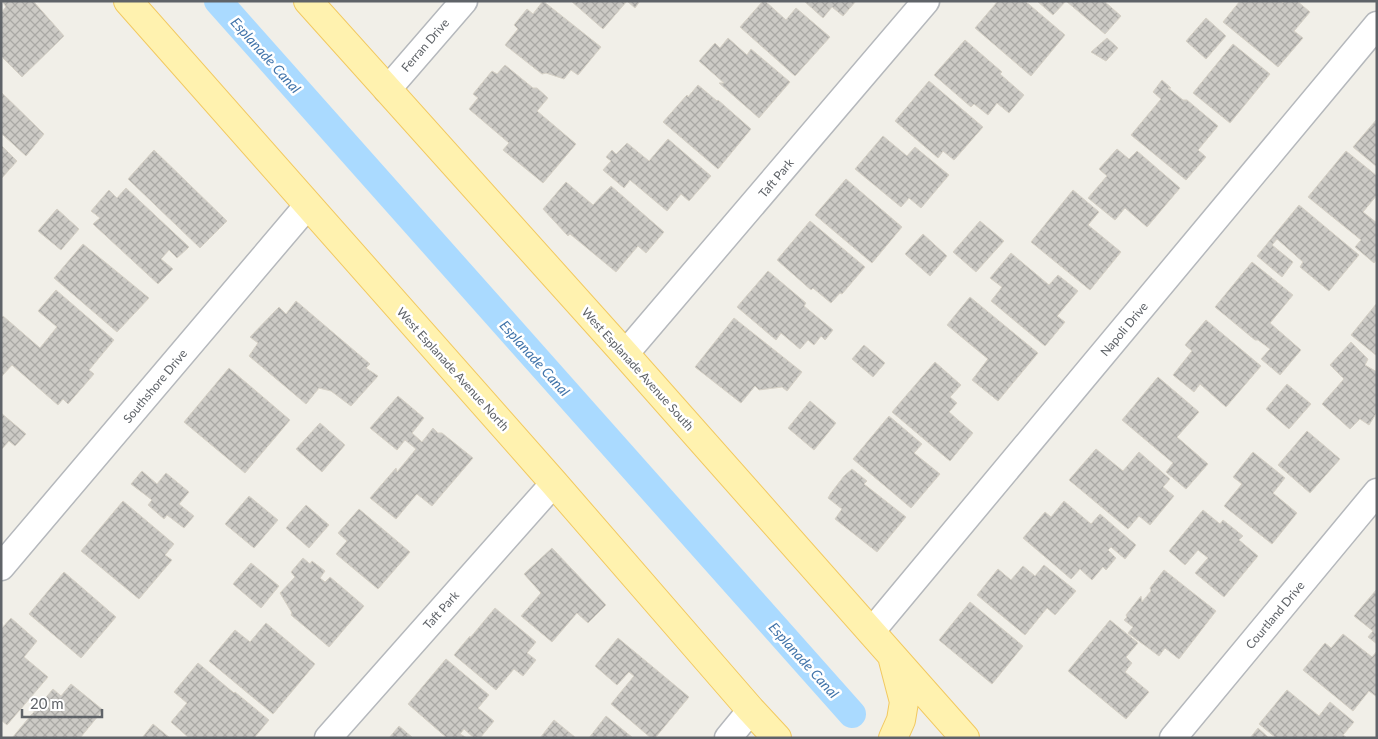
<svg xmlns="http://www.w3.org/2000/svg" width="1378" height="739" font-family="Lato,sans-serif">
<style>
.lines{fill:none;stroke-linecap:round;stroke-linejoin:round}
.canal{stroke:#aadaff;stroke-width:28}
.building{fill:url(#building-cross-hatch);stroke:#d6d1c6}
.minor-casing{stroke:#b5b8bc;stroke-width:29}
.major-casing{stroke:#f2c960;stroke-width:30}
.minor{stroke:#fff;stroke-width:26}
.major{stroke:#fff2af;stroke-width:28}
.labels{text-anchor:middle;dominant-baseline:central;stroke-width:5;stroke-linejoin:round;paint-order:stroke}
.street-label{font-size:12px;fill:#5f6368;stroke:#fff}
.water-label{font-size:14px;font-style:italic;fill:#4174aa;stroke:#fff}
</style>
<defs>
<pattern id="building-cross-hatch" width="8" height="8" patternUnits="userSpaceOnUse" patternTransform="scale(1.25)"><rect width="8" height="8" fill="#cccac5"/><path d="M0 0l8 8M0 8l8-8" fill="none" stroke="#a9a8a4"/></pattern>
</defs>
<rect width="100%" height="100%" fill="#f1efe8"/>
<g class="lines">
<path class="canal" d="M218,1L852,714"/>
</g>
<path class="building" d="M2,1H33L64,36L22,77L1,56V13L6,7Z
M543,1L601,47L578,75L571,70L564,79L546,73L542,74L505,45L518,29L514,25L527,9L533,14Z
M571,1H627L603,29Z
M627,1H640L635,8Z
M763,1H765L786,20L796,8L830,37L795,76L740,27Z
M804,1H856L843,16L832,7L823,18Z
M998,1H1025L1065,35L1031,76L975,28Z
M1037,1H1104L1121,16L1105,34L1066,1L1053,15Z
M1240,1H1280L1283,3L1284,1H1297L1310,12L1294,31L1303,38L1278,67L1223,22Z
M1206,18L1226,36L1206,59L1186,41Z
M728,38L747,55L751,49L790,82L759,118L719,83H724L699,61L715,43L720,48Z
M1107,38L1118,48L1106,61L1091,52Z
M965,40L1002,72L1000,74L1024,95L1009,113L997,103L988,115L974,104L971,107L934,75Z
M1233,44L1270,74L1230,123L1193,93Z
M505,65L533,88H537L548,98L537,111L576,144L543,183L503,150L509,143L469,109L478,98L473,94L492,71L497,74Z
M1162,80L1171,88H1168L1183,100H1187L1218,126L1198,150L1206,157L1186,180L1131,135L1161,99L1153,92Z
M929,81L983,127L954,160L943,151L938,158L895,121Z
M698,85L717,101L718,100L751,129L718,169L663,122L687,95L688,97Z
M1,92L44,134L26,156L1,133Z
M1377,119V167L1353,147Z
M883,136L907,156L915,147L949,175L921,208L909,198L901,207L855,169Z
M668,139L711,176L689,201L681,194L667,211L630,180L624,188L603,170L611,161L606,157L612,150L616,154L627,143L649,161Z
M1,145L17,161L1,179Z
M1117,149L1129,159L1137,151L1180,188L1147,227L1125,208L1115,220L1088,198L1107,176L1099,169Z
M154,150L227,221L200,248L128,179Z
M1346,151L1377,176V195L1363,212L1377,223V259L1374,263L1355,247L1361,240L1308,197Z
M846,179L902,227L872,263L815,215Z
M566,182L593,205L611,186L664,232L646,253L638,246L616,272L570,234L568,236L543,209Z
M126,188L189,247L177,258L169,250L161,259L173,269L158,284L93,224L100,218L91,211L109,190L117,198Z
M1073,190L1099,212L1088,225L1121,252L1090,290L1031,242Z
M1299,205L1359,255L1329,291L1300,267L1303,262L1277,239L1272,245L1293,262L1282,277L1257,256Z
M57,209L79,229L61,250L38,231Z
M810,221L865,267L842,294L840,293L831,303L813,288L811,290L777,260Z
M980,221L1004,241L976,272L953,252Z
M923,234L947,256L930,276L905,254Z
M83,244L149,298L117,332L54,278Z
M1011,253L1049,285L1058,275L1078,291L1057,316L1065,322L1045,346L991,301L1002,287L990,278Z
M1252,262L1293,295L1270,323L1301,350L1280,375L1261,359L1270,349L1258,340H1255L1215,307Z
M768,271L806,303L804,306L833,330L825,340L821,336L814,345L808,340L800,349L781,333L776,340L737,307Z
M56,290L114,340L89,370L94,374L68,404L63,399L58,405L12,365L1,377V318L3,316L40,348L57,327L38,311Z
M970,297L1038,353L998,401L972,380L988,359L947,325Z
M296,301L370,364L366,368L378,376L351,406L331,391L319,388L306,404L249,356L258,343L250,337L279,307L286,314Z
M1377,303V356L1351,335Z
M734,318L802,372L787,391L782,387L759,390L755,386L741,403L695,367Z
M1206,320L1261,366L1226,407L1200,384L1194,392L1173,375L1192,351L1185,345Z
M1351,342L1368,359L1365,365L1377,372V412L1369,425L1360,419L1350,429L1322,404L1344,379L1330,365Z
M864,345L885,363L873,377L852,359Z
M935,362L961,385L950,397L957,403L949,412L973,433L950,461L892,412Z
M229,368L290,420L245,473L184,422Z
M1158,377L1199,412L1177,437L1208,464L1186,489L1166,472L1173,463L1122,420Z
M1287,384L1311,404L1289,429L1266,409Z
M398,396L424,418L412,433L422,442L433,428L438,433H442L473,458L432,506L417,494L396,519L370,498L396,468L397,472L416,449L405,440L397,450L370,428Z
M810,401L836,423L814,450L788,428Z
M1,413L26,434L15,446L9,441L1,450Z
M889,416L922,444L914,453L940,474L911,508L853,459Z
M320,423L345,445L322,472L296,449Z
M1307,431L1340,459L1310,493L1278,465Z
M1096,449L1123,471L1139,452L1170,479L1163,487L1174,496L1150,525L1139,516L1128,529L1069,480Z
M1253,452L1285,478L1273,493L1297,513L1272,544L1224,506L1242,484L1233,477Z
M852,469L867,481L864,484L906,517L877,552L835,519L842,509L828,498L831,493L844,476Z
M142,471L157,484L166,473L189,492L179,504L194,516L184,528L167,515L164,519L148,505L152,500L131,484Z
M249,496L278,520L254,548L225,524Z
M123,501L174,544L165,555L172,560L139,599L81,551Z
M1064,501L1091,524L1100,514L1136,545L1125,559L1111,547L1108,550L1116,558L1106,570L1103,567L1092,580L1080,569L1071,579L1023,538L1045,512L1051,517Z
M306,505L329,525L309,548L286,528Z
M359,509L410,552L378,589L336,554L347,541L338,533Z
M1203,510L1220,524L1223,520L1243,536L1239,540L1258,556L1224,597L1195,573L1208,558L1198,550L1185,565L1169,551Z
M552,548L606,605L588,623L577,613L552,642L521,616L541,593L524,574Z
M303,558L310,564L312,561L325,571L320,578L325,582L330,577L364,606L329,647L291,615L292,613L280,593L295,577L291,572Z
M251,563L279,586L261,608L233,584Z
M1044,565L1076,591L1055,615L1047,608L1025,635L977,595L998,569L1011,580L1023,566L1035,576Z
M1164,570L1216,611L1179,659L1165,648L1159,656L1128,633L1133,627L1124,620L1127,617L1126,615L1141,596L1142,602L1151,591L1150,588Z
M64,572L116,617L81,658L29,614Z
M1377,589V644L1368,637L1373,631L1354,616Z
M970,602L1023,646L992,684L939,640Z
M495,608L536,642L527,653L536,660L523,676L514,669L496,690L454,655L470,636V638Z
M11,618L37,641L24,657L48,677L7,725L1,720V629Z
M1110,620L1138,643L1126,657L1132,663L1125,672L1149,692L1126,719L1068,671Z
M266,623L315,664L273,714L209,661L235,630L250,642Z
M1343,634L1372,657L1377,651V697L1369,691L1353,711L1303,670L1325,643L1331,648Z
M618,638L689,697L655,738H651L611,704L634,676L629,672L617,685L595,666Z
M446,659L489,695L478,708L494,721L480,738H474L464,729L460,734L467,738H447L408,704Z
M198,663L234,693L235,692L269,720L254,738H189L171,722L187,703L174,692Z
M71,684L103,710L80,738H12L53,689L61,696Z
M1287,690L1319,716L1330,702L1354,722L1343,735L1347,738H1276L1259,724Z
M606,716L633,738H589Z
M554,720L576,738H540Z
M153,724L170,738H142Z
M399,726L413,738H389Z
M1258,728L1269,738H1250Z"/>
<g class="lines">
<g class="minor-casing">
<path id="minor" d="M387,90L464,1
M625,354L926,1
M1,567L308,205
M871,632L1377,25
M328,738L554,483
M728,738L751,710
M1173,738L1377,492"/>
</g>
<g class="major-casing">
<path id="major" d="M128,1L554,483L751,710L777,738
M308,1L625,354L965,738
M893,738L901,720L904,702L893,660"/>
</g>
<use href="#minor" class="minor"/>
<use href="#major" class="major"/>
</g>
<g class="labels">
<g class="street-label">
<text transform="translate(425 45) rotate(-49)">Ferran Drive</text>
<text transform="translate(776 178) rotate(-50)">Taft Park</text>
<text transform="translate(1124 329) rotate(-50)">Napoli Drive</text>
<text transform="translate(453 369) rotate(48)">West Esplanade Avenue North</text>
<text transform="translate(638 369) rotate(48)">West Esplanade Avenue South</text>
<text transform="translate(155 386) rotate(-50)">Southshore Drive</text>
<text transform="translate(441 610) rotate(-48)">Taft Park</text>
<text transform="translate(1275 615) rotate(-50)">Courtland Drive</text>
</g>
<g class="water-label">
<text transform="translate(266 55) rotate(48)">Esplanade Canal</text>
<text transform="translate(535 358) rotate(48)">Esplanade Canal</text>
<text transform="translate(804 660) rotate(48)">Esplanade Canal</text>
</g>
</g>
<rect width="1378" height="739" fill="none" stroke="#5f6368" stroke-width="5"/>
<path d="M22 709v8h80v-8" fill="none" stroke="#5f6368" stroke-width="2.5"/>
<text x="30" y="709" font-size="15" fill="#5f6368" stroke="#ffffff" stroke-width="4" paint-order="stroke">20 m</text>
</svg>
